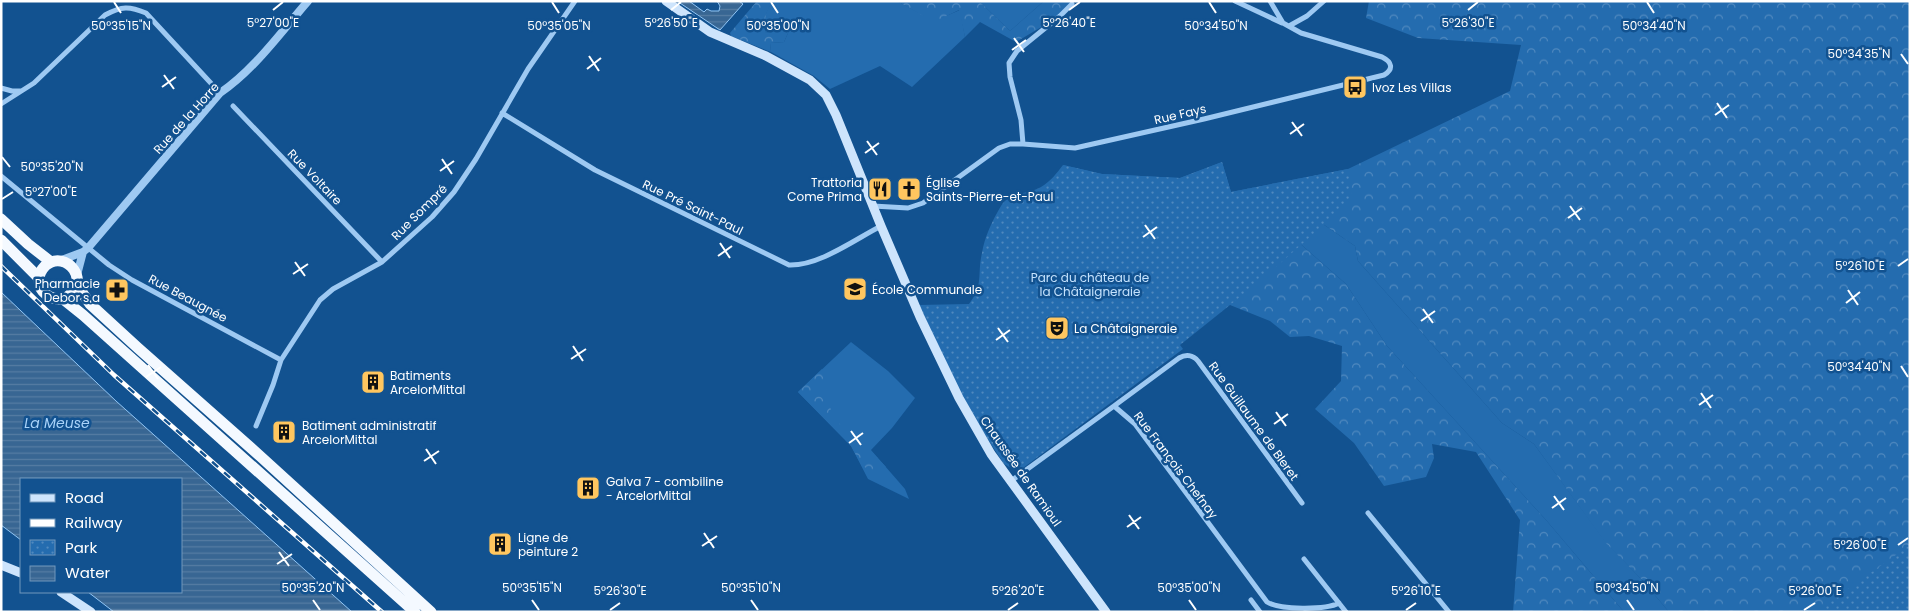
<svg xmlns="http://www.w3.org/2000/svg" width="1911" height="613" font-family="Poppins,sans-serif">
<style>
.grass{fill:#246caf}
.forest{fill:url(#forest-crowns)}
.park{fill:url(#park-dots)}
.water{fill:url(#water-rules);stroke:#90c5f5}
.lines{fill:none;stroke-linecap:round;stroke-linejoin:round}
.minor{stroke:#9ec9f2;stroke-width:5}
.tertiary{stroke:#9ec9f2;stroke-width:8}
.secondary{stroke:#cde4fc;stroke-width:9}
.trunk{stroke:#f4f9ff;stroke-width:11}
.rail-casing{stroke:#fff;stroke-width:4.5}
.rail{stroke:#125290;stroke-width:2.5;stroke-dasharray:8;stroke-linecap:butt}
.ticks{fill:none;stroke:#fff;stroke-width:2}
.labels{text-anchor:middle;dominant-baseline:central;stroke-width:5;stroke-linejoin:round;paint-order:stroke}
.poi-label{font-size:12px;fill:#fff;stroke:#125290;text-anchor:start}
.street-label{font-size:12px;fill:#fff;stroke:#125290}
.park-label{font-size:12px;fill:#c5e2fd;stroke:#125290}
.water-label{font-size:14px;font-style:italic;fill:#aad3f9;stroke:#125290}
.ticks-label{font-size:12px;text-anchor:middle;fill:#fff;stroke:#125290;stroke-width:5;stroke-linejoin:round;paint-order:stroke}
</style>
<defs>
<pattern id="forest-crowns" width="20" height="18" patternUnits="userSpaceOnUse" patternTransform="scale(1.25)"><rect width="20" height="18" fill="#246caf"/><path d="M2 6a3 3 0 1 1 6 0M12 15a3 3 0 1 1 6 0" fill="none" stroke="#5089bf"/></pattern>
<pattern id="park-dots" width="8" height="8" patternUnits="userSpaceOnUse" patternTransform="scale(1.25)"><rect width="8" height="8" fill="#246caf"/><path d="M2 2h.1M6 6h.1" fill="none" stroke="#5089bf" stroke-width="1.8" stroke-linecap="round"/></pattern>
<pattern id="water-rules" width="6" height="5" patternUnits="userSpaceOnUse" patternTransform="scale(1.25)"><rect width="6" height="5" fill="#386693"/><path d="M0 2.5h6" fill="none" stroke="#567da3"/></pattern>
</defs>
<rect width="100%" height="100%" fill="#125290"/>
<path class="grass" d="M773,1H897L934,21L960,10L965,37L912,87L880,66L830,89L814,76L771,52L770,43L784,42L792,24L766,33C763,21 765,11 773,1Z
M979,1H1044L1010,31Z
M1282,196L1355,246L1358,261L1502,423L1534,444L1605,541L1643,581L1669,612H1624L1546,520L1387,346L1346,284L1255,204Z
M851,342L888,371L915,398L892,428L871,450L905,489L909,499L868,479L851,446L798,392Z"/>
<path class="forest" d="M757,1H773C766,11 763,21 766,33L776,28L780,21L788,19L792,24L784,42L770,43L771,52L731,36L730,33Z
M897,1H979L1010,31L1044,1H1074L1060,16L1016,42L980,22L965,37L959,10L934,22Z
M1369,1H1910V612H1669L1643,581L1605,542L1534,444L1502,423L1358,261L1355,246L1282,196L1256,205L1346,284L1387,346L1546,520L1624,612H1513L1520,520L1476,452L1432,444L1434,458L1426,477L1384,486L1354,443L1315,409L1341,381L1342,346L1309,336L1290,337L1270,321L1230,305L1063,165L1102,174L1180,178L1222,162L1231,192L1348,169L1510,91L1521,45L1418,38L1366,18Z
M822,369L832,415L856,443L870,450L886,467L878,473L862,466L851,446L798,392Z"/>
<path class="park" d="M1222,162L1231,192L1348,169L1352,200L1260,281L1180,345L1183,349L1023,468L1013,469L1004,464L970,412L919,305L969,304C984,285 977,274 982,253C984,238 993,219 1001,206C1010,191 1028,195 1041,187C1051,181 1056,174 1063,165L1102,174L1180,178Z
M1910,545V612H1815Z"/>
<path class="water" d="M677,1H689L704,12L707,9L711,11H719L720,6L717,1H739L743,4L720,30Z
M1,292L116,401L352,612H114L88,592H181V479H21V540L1,525Z"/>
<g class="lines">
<path class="minor" d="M1235,1L1282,23
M1289,26L1307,16L1324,1
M1,88L12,91H21
M1,104L34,83L105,15C122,6 129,6 146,13L220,93
M233,106L382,262
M502,113L595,170L789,265C819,266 854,240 881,226
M1023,144L1021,120L1010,77L1009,63L1017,51L1060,16L1072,4
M1,176L109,265L132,280L281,360
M873,206L908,208L923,203L999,148L1010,144H1023L1075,148L1204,119L1384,75C1394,69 1392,62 1382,57L1301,33L1283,23L1270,1
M1114,406L1179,358C1186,354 1193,355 1198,361L1302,503
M256,426L273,385L281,360L320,300L333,289L382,262L432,217L454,192L476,159L528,69L575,1
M1011,481L1114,406L1135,424L1267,602C1279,610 1326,610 1339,603
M1368,513L1449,612
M1304,559L1346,612
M1251,600L1260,612"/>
<path class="tertiary" d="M59,261L83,252L88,248L220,93C254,70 281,32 308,1
M77,275L83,252"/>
<path class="secondary" d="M666,1L710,32L766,56L810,80L826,95L836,115L881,226L920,317L959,398L991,454L1106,612
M1,565L21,573
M61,592L91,612"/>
<path class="trunk" d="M1,219L28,244L51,262
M1,240L39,278
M77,285L90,304L138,348L260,456L431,612
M63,299C95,284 66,247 45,266C41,270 39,275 39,280C39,293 51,300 63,299L83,315L415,612"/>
<g class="rail-casing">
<path id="rail" d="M1,266L114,375L382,612"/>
</g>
<use href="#rail" class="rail"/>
</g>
<path class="ticks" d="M114,2L121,13M552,2L559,13M771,2L778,13M1209,2L1216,13M1647,2L1654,13M273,10L283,2M671,10L681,2M1069,10L1080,2M1468,10L1478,2M1014,38L1024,52M1012,50L1026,40M1901,54L1908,64M589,56L599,71M587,69L601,58M164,75L174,89M162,87L176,77M1717,103L1727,118M1715,115L1729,105M1292,122L1302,136M1290,134L1304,124M867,141L877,155M865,153L879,143M2,157L10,167M442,159L452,174M440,171L454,161M2,199L13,192M1570,206L1580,220M1568,218L1582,208M1145,225L1155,239M1143,237L1157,227M720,243L730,258M718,256L732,246M295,262L305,276M1898,266L1908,259M293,274L308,264M1848,290L1858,305M1846,303L1860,292M1423,309L1433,323M1421,321L1435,311M998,328L1008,342M996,340L1010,330M573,346L583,361M571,359L586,349M148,365L158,379M1901,366L1908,377M146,377L161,367M1701,393L1711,408M1699,405L1713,395M1276,412L1286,426M1274,424L1288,414M851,431L861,445M849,443L863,433M426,449L436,464M424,461L439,451M1554,496L1564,510M1552,508L1566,498M1129,515L1139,529M1127,527L1141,517M704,533L714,548M1898,545L1908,538M702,546L717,536M279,552L289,566M277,564L292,554M313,600L320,610M532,600L539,610M751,600L758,610M1189,600L1196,610M1627,600L1634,610M610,610L620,603M1008,610L1018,603M1406,610L1416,603M1804,610L1815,603"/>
<defs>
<g id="bus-square" transform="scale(1.25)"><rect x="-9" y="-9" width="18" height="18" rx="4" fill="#ffc65f" stroke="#125290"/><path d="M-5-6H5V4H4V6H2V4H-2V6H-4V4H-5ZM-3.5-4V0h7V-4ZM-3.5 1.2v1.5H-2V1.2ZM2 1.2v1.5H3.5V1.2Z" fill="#111"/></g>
<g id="restaurant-square" transform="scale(1.25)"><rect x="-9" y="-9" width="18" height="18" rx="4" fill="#ffc65f" stroke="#125290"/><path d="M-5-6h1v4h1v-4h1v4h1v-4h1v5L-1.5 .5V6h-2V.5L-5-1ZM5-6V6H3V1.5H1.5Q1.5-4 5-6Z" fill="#111"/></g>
<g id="church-square" transform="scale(1.25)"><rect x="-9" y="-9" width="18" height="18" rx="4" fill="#ffc65f" stroke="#125290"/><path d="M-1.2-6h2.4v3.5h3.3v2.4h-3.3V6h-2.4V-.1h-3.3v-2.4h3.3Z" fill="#111"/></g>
<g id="school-square" transform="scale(1.25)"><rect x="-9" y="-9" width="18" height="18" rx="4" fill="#ffc65f" stroke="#125290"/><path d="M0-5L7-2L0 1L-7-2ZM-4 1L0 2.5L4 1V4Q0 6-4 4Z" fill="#111"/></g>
<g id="pharmacy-square" transform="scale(1.25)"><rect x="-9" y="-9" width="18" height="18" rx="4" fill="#ffc65f" stroke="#125290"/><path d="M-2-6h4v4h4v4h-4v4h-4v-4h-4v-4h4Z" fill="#111"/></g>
<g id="theatre-square" transform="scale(1.25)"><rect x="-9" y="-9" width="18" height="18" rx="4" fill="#ffc65f" stroke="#125290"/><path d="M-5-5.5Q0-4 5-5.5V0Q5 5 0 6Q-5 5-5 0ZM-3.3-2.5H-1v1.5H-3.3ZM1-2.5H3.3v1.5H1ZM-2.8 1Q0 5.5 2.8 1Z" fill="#111"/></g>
<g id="building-square" transform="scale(1.25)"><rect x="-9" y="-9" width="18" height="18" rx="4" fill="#ffc65f" stroke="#125290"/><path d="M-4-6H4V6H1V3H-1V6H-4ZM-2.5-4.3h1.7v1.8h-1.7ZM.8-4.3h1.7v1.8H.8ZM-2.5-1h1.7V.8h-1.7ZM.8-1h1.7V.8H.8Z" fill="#111"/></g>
</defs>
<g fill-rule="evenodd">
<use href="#bus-square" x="1355" y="87"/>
<use href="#restaurant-square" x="880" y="189"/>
<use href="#church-square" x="909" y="189"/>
<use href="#school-square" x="855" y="289"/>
<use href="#pharmacy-square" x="117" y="290"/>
<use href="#theatre-square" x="1057" y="328"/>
<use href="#building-square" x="373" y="382"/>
<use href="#building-square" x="284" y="432"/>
<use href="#building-square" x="588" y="488"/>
<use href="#building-square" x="500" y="544"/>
</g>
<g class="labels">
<g class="poi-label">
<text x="1372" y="87">Ivoz Les Villas</text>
<text x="862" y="182" text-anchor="end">Trattoria<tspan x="862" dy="14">Come Prima</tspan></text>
<text x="926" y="182">Église<tspan x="926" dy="14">Saints-Pierre-et-Paul</tspan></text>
<text x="100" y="283" text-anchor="end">Pharmacie<tspan x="100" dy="14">Debor s.a</tspan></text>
<text x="872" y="289">École Communale</text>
<text x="1074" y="328">La Châtaigneraie</text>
<text x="390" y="375">Batiments<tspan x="390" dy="14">ArcelorMittal</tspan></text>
<text x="302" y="425">Batiment administratif<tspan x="302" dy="14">ArcelorMittal</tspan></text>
<text x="606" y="481">Galva 7 - combiline<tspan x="606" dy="14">- ArcelorMittal</tspan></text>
<text x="518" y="537">Ligne de<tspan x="518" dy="14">peinture 2</tspan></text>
</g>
<g class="street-label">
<text transform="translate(1180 114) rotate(-13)">Rue Fays</text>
<text transform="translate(186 118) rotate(-48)">Rue de la Horre</text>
<text transform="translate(315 177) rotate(46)">Rue Voltaire</text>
<text transform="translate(693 207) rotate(26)">Rue Pré Saint-Paul</text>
<text transform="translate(419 212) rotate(-45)">Rue Sompré</text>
<text transform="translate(188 298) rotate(28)">Rue Beaugnée</text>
<text transform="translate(1254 421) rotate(54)">Rue Guillaume de Bleret</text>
<text transform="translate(1176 465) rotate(53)">Rue François Chefnay</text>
<text transform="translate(1021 471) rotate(55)">Chaussée de Ramioul</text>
</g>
<g class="park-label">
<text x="1090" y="277">Parc du château de<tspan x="1090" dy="14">la Châtaigneraie</tspan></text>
</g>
<g class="water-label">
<text x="57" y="423">La Meuse</text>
</g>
</g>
<g class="ticks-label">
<text x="273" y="27">5°27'00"E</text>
<text x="671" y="27">5°26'50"E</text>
<text x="1069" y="27">5°26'40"E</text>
<text x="1468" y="27">5°26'30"E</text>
<text x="559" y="30">50°35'05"N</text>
<text x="778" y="30">50°35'00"N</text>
<text x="1216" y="30">50°34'50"N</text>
<text x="1654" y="30">50°34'40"N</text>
<text x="121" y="30">50°35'15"N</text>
<text x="1859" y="58">50°34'35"N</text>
<text x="52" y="171">50°35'20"N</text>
<text x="51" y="196">5°27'00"E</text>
<text x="1860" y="270">5°26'10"E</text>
<text x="1859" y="371">50°34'40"N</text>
<text x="1860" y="549">5°26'00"E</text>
<text x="313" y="592">50°35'20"N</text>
<text x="532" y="592">50°35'15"N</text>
<text x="751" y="592">50°35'10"N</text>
<text x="1189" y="592">50°35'00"N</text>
<text x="1627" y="592">50°34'50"N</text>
<text x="620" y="595">5°26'30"E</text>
<text x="1018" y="595">5°26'20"E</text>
<text x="1416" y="595">5°26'10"E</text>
<text x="1815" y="595">5°26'00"E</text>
</g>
<rect width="1911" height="613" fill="none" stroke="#ffffff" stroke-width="5"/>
<rect x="20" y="478" width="162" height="115" fill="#125290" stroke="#7197bc"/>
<rect x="30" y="494" width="25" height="8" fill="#cde4fc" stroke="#7197bc"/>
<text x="65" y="503" font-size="15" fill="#ffffff">Road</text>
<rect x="30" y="519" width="25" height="8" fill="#ffffff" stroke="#7197bc"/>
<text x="65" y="528" font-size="15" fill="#ffffff">Railway</text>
<rect x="30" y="540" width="25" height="15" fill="url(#park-dots)" stroke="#7197bc"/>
<text x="65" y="553" font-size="15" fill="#ffffff">Park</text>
<rect x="30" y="566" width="25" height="15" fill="url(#water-rules)" stroke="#7197bc"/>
<text x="65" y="578" font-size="15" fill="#ffffff">Water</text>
</svg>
